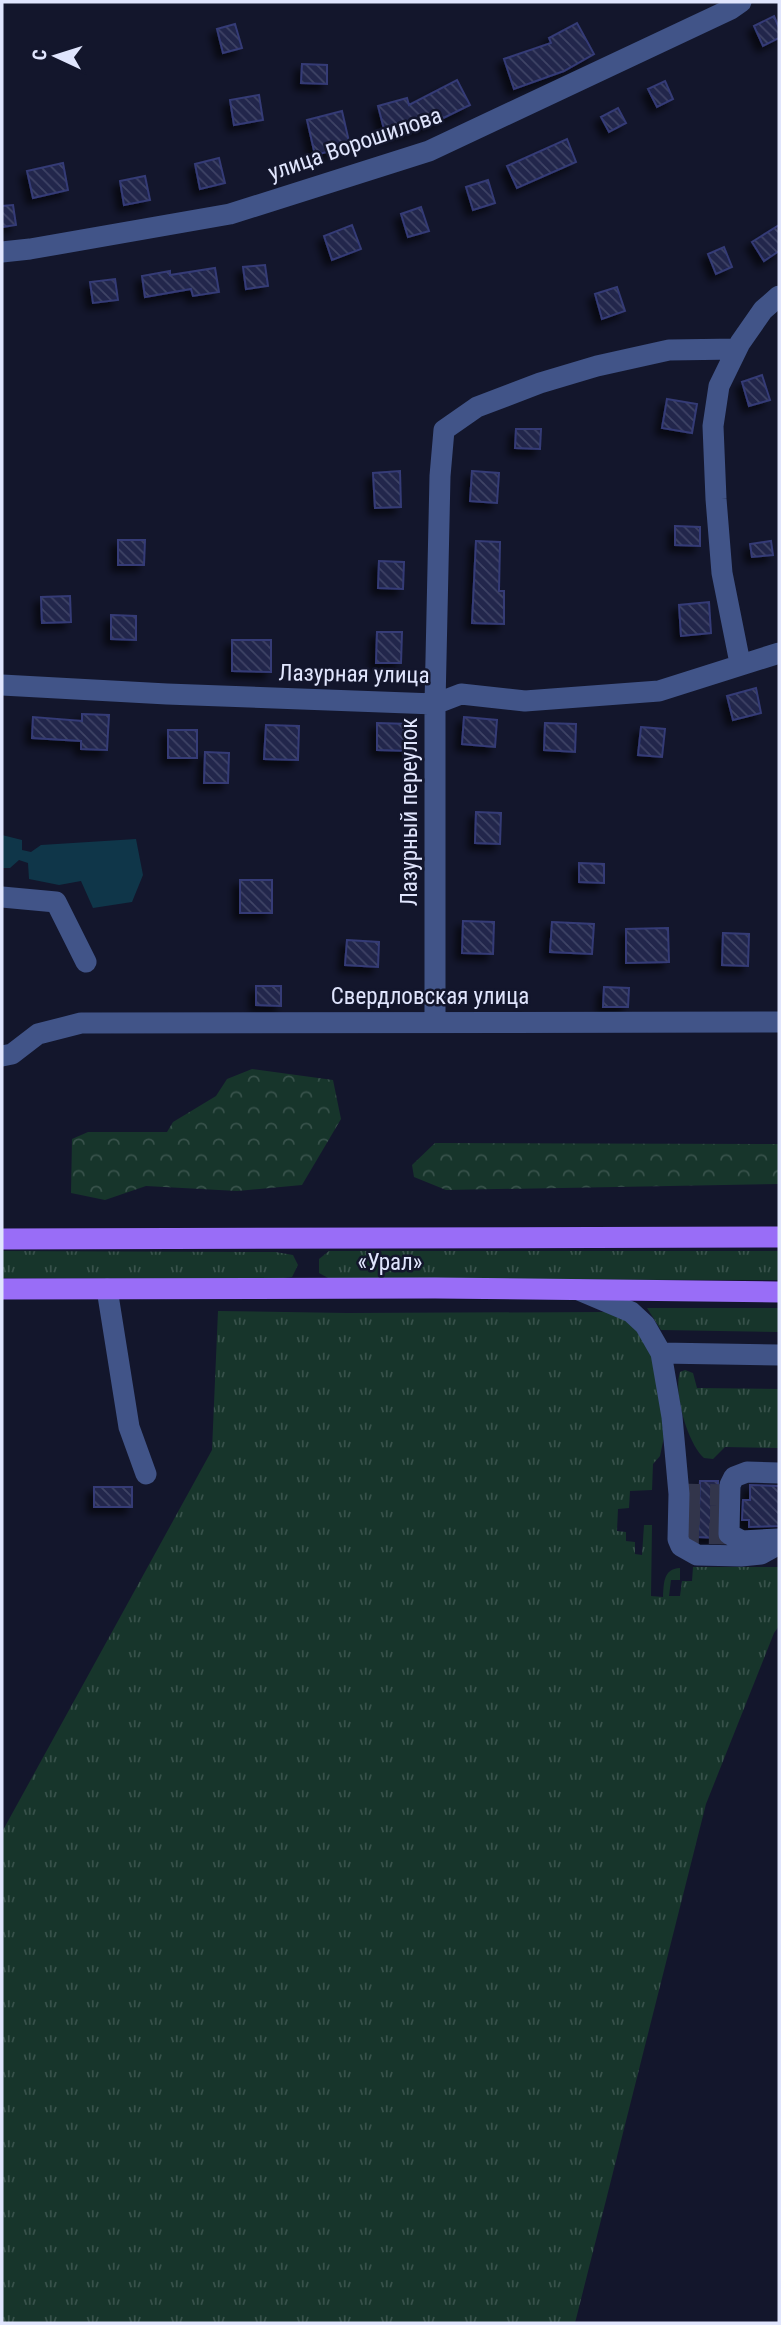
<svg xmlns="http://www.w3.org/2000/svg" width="781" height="2325" font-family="'Roboto Condensed',sans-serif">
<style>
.grass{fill:url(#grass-tufts)}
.forest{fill:url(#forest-crowns)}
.water{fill:#0f3649}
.building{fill:url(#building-back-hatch);stroke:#343b76;stroke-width:2;filter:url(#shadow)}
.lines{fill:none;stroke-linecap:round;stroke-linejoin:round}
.minor-tunnel{stroke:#32354b;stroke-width:21;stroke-dasharray:21 10;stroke-linecap:butt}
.minor{stroke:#415488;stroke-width:21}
.major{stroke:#996df7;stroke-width:21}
.labels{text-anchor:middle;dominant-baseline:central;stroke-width:5;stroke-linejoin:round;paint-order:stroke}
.street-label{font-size:23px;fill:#e0e5fd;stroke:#13162c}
</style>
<defs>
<pattern id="grass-tufts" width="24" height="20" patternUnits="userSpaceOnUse" patternTransform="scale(1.75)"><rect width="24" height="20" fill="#17352b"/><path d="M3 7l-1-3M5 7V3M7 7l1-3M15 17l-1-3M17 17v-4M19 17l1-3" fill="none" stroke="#38524b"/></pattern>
<pattern id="forest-crowns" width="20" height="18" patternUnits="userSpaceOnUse" patternTransform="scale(1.75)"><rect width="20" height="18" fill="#17352b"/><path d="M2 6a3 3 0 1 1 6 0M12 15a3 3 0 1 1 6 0" fill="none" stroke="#38524b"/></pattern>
<pattern id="building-back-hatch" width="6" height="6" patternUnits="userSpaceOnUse" patternTransform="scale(1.75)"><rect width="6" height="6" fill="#20254b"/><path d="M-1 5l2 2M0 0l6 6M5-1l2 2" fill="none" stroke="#404466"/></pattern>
<filter id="shadow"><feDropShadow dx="-6" dy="6" stdDeviation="3.5" flood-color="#0009"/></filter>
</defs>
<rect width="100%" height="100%" fill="#13162c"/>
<path class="grass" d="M2,1251L276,1252L293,1255L298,1265L292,1277L275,1279L2,1278Z
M329,1251H779V1280L330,1279L319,1273V1259Z
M647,1308H779V1332L661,1330Z
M218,1311L347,1313L607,1312L624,1314L651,1348L658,1375L664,1437L660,1456L653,1464L652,1490L630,1491L629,1508L618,1509L617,1531L626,1532V1541L635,1542V1554L642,1555L644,1525H652L651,1596L663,1597C664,1583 663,1569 680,1568V1580H671L669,1596H680L682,1581H692L693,1567H779V1626L774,1633L706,1804L575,2323H2V1832L212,1450Z
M685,1370L693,1373L697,1388L779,1389V1448L725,1447L713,1459L704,1458C688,1444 673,1393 680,1372Z"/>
<path class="forest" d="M252,1069L333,1080L341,1119L302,1185L237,1191L146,1186L105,1200L71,1193L72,1139L88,1132H167L173,1122L216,1096L227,1079Z
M435,1143L779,1144V1184L446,1190L414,1177L412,1165Z"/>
<path class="water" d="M2,835L22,840V850L31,852L41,845L136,839L143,875L132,902L93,908L81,881L59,885L29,879L28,863L19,860L10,868H2Z"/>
<path class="building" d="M774,16L779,28V38L763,46L754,26Z
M577,23L594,54L564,71L514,89L504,59L551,43L549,38Z
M235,24L242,48L223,53L217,29Z
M302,64L327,65V84L301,83Z
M457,80L470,105L427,126L386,137L378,106L407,98L409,105Z
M665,81L673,99L657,107L648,89Z
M259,95L263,120L234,125L230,100Z
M618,108L626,123L609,132L601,117Z
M342,111L350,146L315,155L307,120Z
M567,139L576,162L517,188L507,166Z
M219,158L225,183L200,189L195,164Z
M63,163L68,190L33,198L27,171Z
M145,176L150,200L124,205L120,181Z
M488,180L495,203L473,210L466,187Z
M13,205L16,225L2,227V206Z
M421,207L429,231L408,237L401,214Z
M352,225L361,249L332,260L324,236Z
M779,225V251L764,261L752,242Z
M724,247L732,267L716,274L708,254Z
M265,265L268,286L246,289L243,267Z
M215,268L219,292L193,296L191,289L145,297L142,276L170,271V275Z
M115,279L118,300L93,303L90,282Z
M617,287L625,311L602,319L595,294Z
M762,375L770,400L749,406L742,382Z
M667,399L697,404L692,433L662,428Z
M516,429H541L540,449L515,448Z
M400,471L401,507L375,508L373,473Z
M472,471L499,473L497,503L470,501Z
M675,526L700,527V546L675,545Z
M118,540H145L144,565H118Z
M476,541L500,542L499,591H504V624L472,623Z
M771,541L773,555L752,557L750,544Z
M379,561L404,562L403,589L378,588Z
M70,596L71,622L42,623L41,597Z
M709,602L711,633L681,636L679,605Z
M111,615L136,616V640L111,639Z
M377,632H402L401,663H376Z
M232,640H271V672L232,671Z
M756,688L761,713L733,720L727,696Z
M82,714L109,715L107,750L81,749V741L32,738L33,717L82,721Z
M464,717L497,720L495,747L462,744Z
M377,723L411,724V751L377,750Z
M545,723L576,724L575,752L544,750Z
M266,725L299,726L298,760L264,759Z
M641,727L665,729L662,757L638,755Z
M168,730H197V758H168Z
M205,752L229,753L228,783H204Z
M476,812L501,813L500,844L475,843Z
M579,863L604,864V883L579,882Z
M240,880H272V913H240Z
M463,921L494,922L493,954L462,953Z
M552,922L594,924L592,954L550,952Z
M668,928L669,962L626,963V929Z
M723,933L749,934L748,966L722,965Z
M347,940L379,942L378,967L345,965Z
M256,986H281V1006L256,1005Z
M604,987L629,988L628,1007H603Z
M700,1481H718L717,1538L698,1537Z
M750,1485L779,1486V1526L749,1527V1520H742L743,1500H750Z
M94,1487H132V1507H94Z"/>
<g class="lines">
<path class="minor-tunnel" d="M679,1494L730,1495
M679,1514L729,1515
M678,1533L729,1534"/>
<path class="minor" d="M2,252L30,249L230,214L429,151L731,9L741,2
M740,663L722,573L716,499L713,426L719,386L740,343L763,310L779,296
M2,685L167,694L435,704L461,694L525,701L659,691L779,653
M2,897L56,902L86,962
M435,1022V704L440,476L444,430L477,407L540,383L597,366L669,350L737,349
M2,1056L12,1054L38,1034L81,1023L779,1022
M107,1289L129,1427L146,1474
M579,1290L631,1312L645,1325L661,1353L672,1417L679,1494L678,1539L681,1546L697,1555L741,1556L761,1554L779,1544
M661,1353L779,1355
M778,1539L742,1541L729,1534L730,1485L734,1477L747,1472L779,1473"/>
<path class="major" d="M2,1239L779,1237
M2,1289L435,1288L779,1292"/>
</g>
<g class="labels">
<g class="street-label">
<text transform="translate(355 144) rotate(-19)">улица Ворошилова</text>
<text transform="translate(354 674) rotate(1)">Лазурная улица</text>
<text transform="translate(409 812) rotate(-90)">Лазурный переулок</text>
<text x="430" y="996">Свердловская улица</text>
<text x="390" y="1262">«Урал»</text>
</g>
</g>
<rect width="781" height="2325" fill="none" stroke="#e0e5fd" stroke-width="7"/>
<g transform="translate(56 56) rotate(274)" stroke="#13162c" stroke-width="5" paint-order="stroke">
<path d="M0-5L12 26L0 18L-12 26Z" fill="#e0e5fd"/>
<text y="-10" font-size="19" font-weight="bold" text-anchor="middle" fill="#e0e5fd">С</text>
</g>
</svg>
